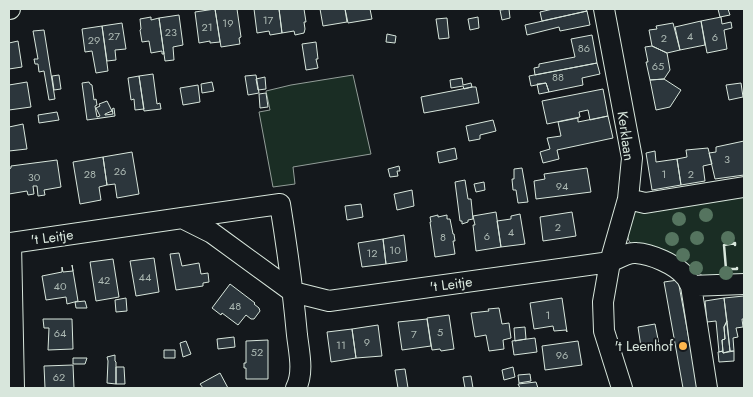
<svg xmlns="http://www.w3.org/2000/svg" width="753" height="397" font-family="Jost,sans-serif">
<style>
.green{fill:#1a2d24;stroke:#939e99}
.building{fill:#2c363c;stroke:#d8e6dc}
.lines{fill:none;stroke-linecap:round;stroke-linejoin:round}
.minor-casing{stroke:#d8e6dc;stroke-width:22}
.minor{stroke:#14181c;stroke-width:20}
.wall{stroke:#d8e6dc;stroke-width:2.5}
.tree{fill:#55745f}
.poi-dot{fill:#ffb74d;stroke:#14181c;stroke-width:2}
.labels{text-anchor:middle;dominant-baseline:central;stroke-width:4;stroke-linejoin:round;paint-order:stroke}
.number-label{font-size:11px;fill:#adbab4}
.street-label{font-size:14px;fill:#d8e6dc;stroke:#14181c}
.poi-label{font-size:14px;fill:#d8e6dc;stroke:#14181c;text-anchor:end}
</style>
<rect width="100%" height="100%" fill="#14181c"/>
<path class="green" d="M353,75L371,154L293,167L295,184L273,187L259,112L270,110L266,91L291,85Z
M744,192V278H707L691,269L633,245C630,242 629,242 628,238C626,231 631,215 636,211Z"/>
<path class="building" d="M215,9H237L241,37L239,38L240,44L221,47Z
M215,9L220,42L210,43V41L199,43L195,12Z
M254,9H279L282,33L270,35L269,31L257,33Z
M279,9H304L306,22H304L305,29L304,33L295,35L294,31L282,33Z
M320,9H345L347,22L323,26Z
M345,9H370L372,19L348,23Z
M509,9L510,18L502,20L500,10Z
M553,9H586L587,11L542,21L540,12Z
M718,9H728L730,15L720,17Z
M587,11L590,25L560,31L559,27L527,35L525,25Z
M179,15L183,45L173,47L174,60L165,61L159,18Z
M151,17V20L159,18L164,54H162V51L151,53L149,41L142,42L140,30L141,29L140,19Z
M478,17L479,28L470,30L468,19Z
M721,17L722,24L731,22L732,28L724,30L727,49L707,53L701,21Z
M447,18L449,38L439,39L436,19Z
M701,21L705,45L680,50L675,27Z
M122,23L126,49L115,50L116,60L107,61L102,26Z
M673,23L680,50L667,53L652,46L649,30L657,29L656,26Z
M102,26L108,71L96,73L92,51L85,52L82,29Z
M44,30L55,99L49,100L44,71L39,72L38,64H35L34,59H38L33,31Z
M387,34L396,36L395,43L386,42Z
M592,35L597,63L535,75L534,68L539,67V64L575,57L571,39Z
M18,41L22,67L9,69V43Z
M316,42L318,59H316L318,68L306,70L302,44Z
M652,46L667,53L670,70L664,79L650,80L646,62H648L645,47Z
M597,63L600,74L582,78L583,85L549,92L546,83L531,86L529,76Z
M153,74L157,104L160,103L161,109L144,111L139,76Z
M59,75L61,89L54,90L52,76Z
M256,75L259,93L248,95L245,76Z
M139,76L144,109L135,110L134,99L131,100L128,78Z
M265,77L266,89L258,90L256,79Z
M462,78L463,85L471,83L472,87L464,89L463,86L451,88L450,80Z
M664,79L681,90L670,107L656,110L650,80Z
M27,82L31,107L9,110V85Z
M89,82L90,84L92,85L94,100L96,99L97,105L95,106L97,117L100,116L96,108L100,106L99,104L107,101L112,111L105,114V115L113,114L112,109L114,108L115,116L87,120L82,83Z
M212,82L214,91L202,93L201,84Z
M546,83L549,92L539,94L537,84Z
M741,83L743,97L729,100L726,85Z
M198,85L200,102L183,105L180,88Z
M472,87H476L479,103L424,113L421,97Z
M603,89L608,116L590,120L588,110L579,112L580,117L547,124L542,101Z
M266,93L268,107L260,108L259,94Z
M57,112L59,120L39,123L38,115Z
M608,116L613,138L557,150L559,159L543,163L540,152L550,149L547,138L561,136L558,122L578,118V122Z
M493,120L496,131L480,135V139L469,141L466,126Z
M23,124L27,149L9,151V127Z
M744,141V175L715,179L709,153L716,152V147Z
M455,148L457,159L439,163L437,152Z
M708,148L712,164L703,166L705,181L681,185L677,159L687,157L686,150Z
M655,151L656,162L677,159L681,185L652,190L646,153Z
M132,152L139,194L117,198L115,184L107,185L103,157Z
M103,157L107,185L99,187L101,200L80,204L73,162Z
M57,160L61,187L44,190L45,195L38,196L37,186H33L34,194L28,195L27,191L9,194V169L11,168V166Z
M399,166L400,171H397L398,176L390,177L388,169Z
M522,168L528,202L518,203L516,190H513L512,179H514V169Z
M587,168L591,192L536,199L534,181L545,179L544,174Z
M465,180L468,199H471L473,219L468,220V222L462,224V221H460L455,182Z
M484,182L485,190L476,192L474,184Z
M412,190L414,206L397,210L394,194Z
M361,204L363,217L347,220L345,206Z
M496,212L501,247L476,251L473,225H475L473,216Z
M572,212L576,236L543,241L540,217Z
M520,214L525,244L501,247L497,221L511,219V216Z
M438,215V217L447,215V219H450L453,234H454L455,241H453L455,254L435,257L430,222H431L430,217Z
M404,235L407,261L386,264L383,239Z
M383,239L386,264L362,267L358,243Z
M179,253L182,266L199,263L201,274L208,273L209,282L203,283V286L176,290L170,254Z
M154,258L159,292L136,296L130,261Z
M113,259L119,297L96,301L90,262Z
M72,265L78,301L67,304L66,297L46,300L42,276L62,272V267L63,272L73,271Z
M678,280L698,388H683L664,282Z
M230,284L255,303L254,304L259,308L260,311L254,319H251L246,315L238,325L222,313L221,315L212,308Z
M744,296V319H742L743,327L736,328L738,337L733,338L734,351H730L724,298Z
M126,298L127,311L116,312L115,300Z
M562,298L567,332L566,330L554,331L553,326L534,329L530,303Z
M724,298L727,321L724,327L725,339L722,340L723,351L719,352L716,321L707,322L705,301Z
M85,301L87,308H76L75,302Z
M499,308L502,324L509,323L511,338L503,340L504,349L489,351L486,335L475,337L471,313L489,311L488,309Z
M449,315L454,349L441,351L440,349L432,350L427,318Z
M43,319H72L73,349L48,350L49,328H44Z
M427,319L431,346L402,350L398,322Z
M727,321L730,351L723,353L722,340L725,339L724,327Z
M655,324L659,344L641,347L638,327Z
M378,325L382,356L356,358L352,329Z
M525,327L526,339L515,341L514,328Z
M352,329L356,358L331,362L327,332Z
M234,337L235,347L218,349L217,339Z
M535,338L537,352L514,355L512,341Z
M268,340V379H246V368H244V363H246V341Z
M186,341L191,354L183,357L180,343Z
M578,341L582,365L545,370L542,346Z
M164,350H175V358H164Z
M723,351V353L734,351V361L719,362L718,352Z
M115,355V361L116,362V384L107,383L108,361L107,357Z
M73,358H87L85,364H73Z
M73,365L74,388H45L44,366Z
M116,367H124L125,384H116Z
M513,367L515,377L504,380L502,370Z
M405,369L408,388H398L395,370Z
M220,373L228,388H203L200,384Z
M530,374L531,381L519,383L518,375Z
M471,376L473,388H465L463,377Z
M536,382L538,388H520L518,384Z"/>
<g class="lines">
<g class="minor-casing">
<path id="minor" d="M9,9H10
M604,9L632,158L628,199L610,262L603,302L604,331L622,388
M628,199L645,203L744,187
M182,218L280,204C287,247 293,291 297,335C299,352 304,372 296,388
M9,243H11L182,218L212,233L293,292L329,301L610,262C617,259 628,252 636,253C651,254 675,264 685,276C688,279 689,283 691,286L707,388
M11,243L14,388
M691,286L744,284"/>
</g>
<use href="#minor" class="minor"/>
<path class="wall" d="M735,245V243L724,245L726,269H737V268"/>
</g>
<g class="tree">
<circle cx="706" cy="215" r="7"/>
<circle cx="679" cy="219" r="7"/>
<circle cx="697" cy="238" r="7"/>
<circle cx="728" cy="238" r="7"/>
<circle cx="672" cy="239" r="7"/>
<circle cx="683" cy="255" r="7"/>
<circle cx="696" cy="268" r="7"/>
<circle cx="726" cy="273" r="7"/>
</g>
<circle class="poi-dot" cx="683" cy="346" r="5"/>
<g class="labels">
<g class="number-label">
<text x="268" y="20">17</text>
<text x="228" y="23">19</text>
<text x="207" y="27">21</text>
<text x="171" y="32">23</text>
<text x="114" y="36">27</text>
<text x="690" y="36">4</text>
<text x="715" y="37">6</text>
<text x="664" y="38">2</text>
<text x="94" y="40">29</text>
<text x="584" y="48">86</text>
<text x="658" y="66">65</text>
<text x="558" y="77">88</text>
<text x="727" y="159">3</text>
<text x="120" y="171">26</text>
<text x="90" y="174">28</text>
<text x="664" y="174">1</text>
<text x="691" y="174">2</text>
<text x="34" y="177">30</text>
<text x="562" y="186">94</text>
<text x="558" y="227">2</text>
<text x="511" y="232">4</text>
<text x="487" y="236">6</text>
<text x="443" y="237">8</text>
<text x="395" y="250">10</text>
<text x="372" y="253">12</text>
<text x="145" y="277">44</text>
<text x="104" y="280">42</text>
<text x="60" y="286">40</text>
<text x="235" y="306">48</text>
<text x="548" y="315">1</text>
<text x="440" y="332">5</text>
<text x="60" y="333">64</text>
<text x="414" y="334">7</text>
<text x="367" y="342">9</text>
<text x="341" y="345">11</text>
<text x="257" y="352">52</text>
<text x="562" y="355">96</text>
<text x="59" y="377">62</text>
</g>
<g class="street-label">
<text transform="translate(626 136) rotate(82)">Kerklaan</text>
<text transform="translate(52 237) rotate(-8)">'t Leitje</text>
<text transform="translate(451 284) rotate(-8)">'t Leitje</text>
</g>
<g class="poi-label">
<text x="673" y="346">'t Leenhof</text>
</g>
</g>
<rect width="753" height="397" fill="none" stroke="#d8e6dc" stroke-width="20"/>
</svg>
